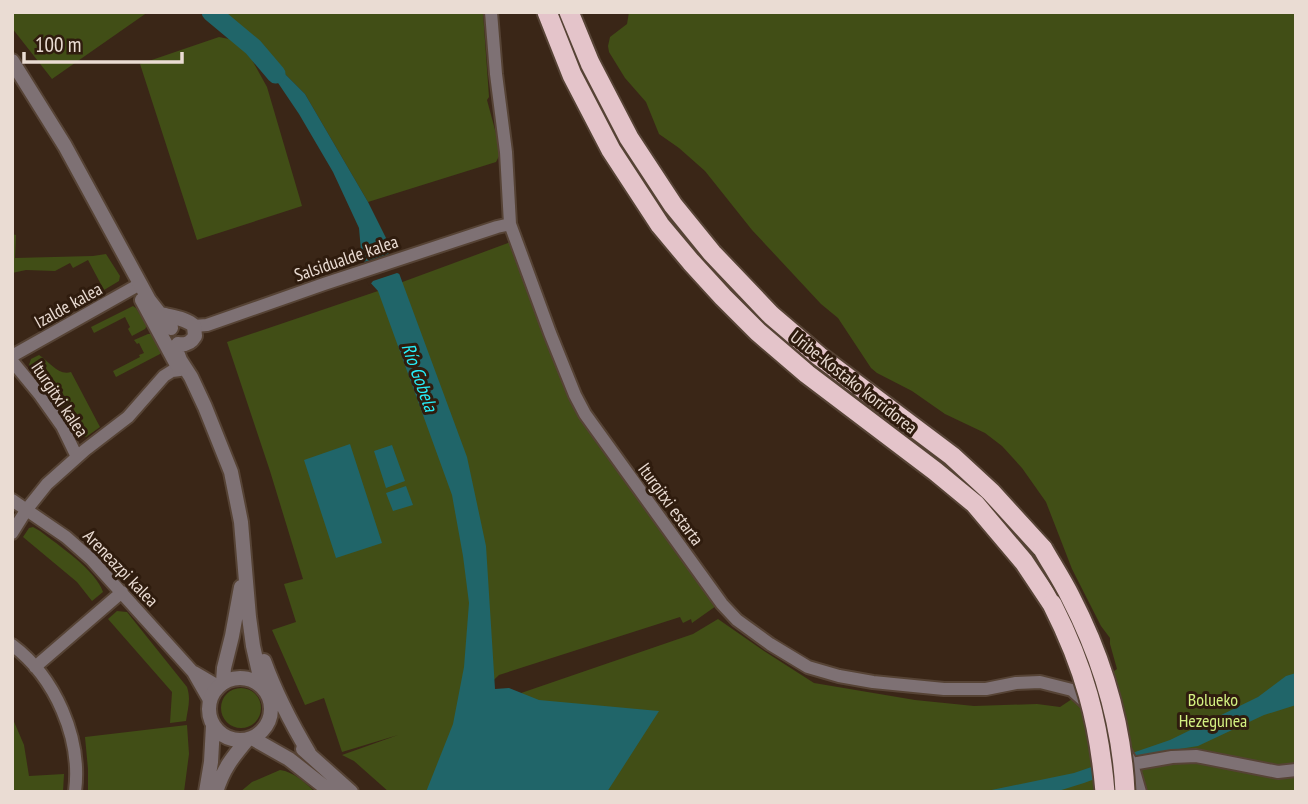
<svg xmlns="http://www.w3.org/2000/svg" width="1308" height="804" font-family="'PT Sans Narrow',sans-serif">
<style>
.green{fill:#414e16}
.water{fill:#206569}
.pier{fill:#3a2617}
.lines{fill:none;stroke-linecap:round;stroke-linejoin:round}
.river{stroke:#206569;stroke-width:19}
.minor-casing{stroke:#564335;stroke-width:16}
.tertiary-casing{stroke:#564335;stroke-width:18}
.trunk-casing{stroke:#564335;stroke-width:23}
.minor{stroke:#7e7174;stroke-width:12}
.tertiary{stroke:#7e7174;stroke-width:14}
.trunk{stroke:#e4c4ca;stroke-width:19}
.trunk-bridge-casing{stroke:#564335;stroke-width:23;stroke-linecap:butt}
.trunk-bridge{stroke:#e4c4ca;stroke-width:19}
.labels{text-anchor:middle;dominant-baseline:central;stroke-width:6;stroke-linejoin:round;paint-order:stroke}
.street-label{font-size:18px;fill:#eadcd3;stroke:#2f1c0e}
.park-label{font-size:18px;fill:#d3f081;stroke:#2f1c0e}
.water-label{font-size:19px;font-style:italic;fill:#27edf8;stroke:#2f1c0e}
</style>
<rect width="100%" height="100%" fill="#3a2617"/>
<path class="green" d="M12,12H148L52,79L12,28Z
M221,12H483L489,97L487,100L501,152L496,162L368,202L305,94L232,21Z
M629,12H1296V792H389L354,761L342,755L398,735L342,752L324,698L305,705L272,630L296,622L284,584L303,579L270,471L227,342L378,291L511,242L572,397L604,452L716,606L692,623L691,619L683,623L680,617L499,675L457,715L693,634L718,619L764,651L814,683L915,700L974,706L1037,704L1060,707L1117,669L1110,644V638L1101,626L1072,569L1046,502L1022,468L1002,446L985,433L945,414L912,391L877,373L871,368L838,318L821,304L752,230L705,171L679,148L659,134L646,102L625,78L609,52L608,46L610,37L627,24Z
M219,37L229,39L240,46L252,60L267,87L302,206L197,240L140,64Z
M12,234L16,235L15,258L93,256L106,254L120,276L119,281L104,290L88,260L73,268L70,263L55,271L26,270L12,273Z
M133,306L136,308L147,326L145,329L132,336L128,329L130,327L125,317L94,333L91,327Z
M148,334H151L161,352L160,354L116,377L113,371L140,357L139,355L144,353L139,343L137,344L134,340Z
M39,355C49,361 58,376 71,372L100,427L86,437L78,436L61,406L29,365L31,359Z
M33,527L40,531C58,545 96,570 103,592L92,601L77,582L23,537L29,528Z
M117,611L127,612L187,687C191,699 188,708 186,721L170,723L172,692L108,619Z
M221 708a20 20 0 1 1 40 0a20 20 0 1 1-40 0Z
M12,717L24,745L29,776L64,774L63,792H12Z
M187,725L189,754L184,792H88V769L85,737Z
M280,770C294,772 305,782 315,792H240L252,782Z"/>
<path class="water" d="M202,12H221L232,21L305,94L368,202L386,238L467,457L486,546L495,689L509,688L539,700L659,711L607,792H426L453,724L464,667L469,603L463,556L452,495L378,291L368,280L362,262L359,228L333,172L299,114L247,37Z
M350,444L382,543L336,558L304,460Z
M392,445L405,481L386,488L374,451Z
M406,486L413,505L393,511L386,493Z
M1296,673V705L1264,715L1198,746L1173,750L1084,783L1055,792H982L1074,773L1170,740L1258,697L1286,676Z"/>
<path class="pier" d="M392,249L402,275L397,273L373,281L369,286L360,268L358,259L364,262L388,254Z"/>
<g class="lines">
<path class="river" d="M211,12L253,47L276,74"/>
<g class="minor-casing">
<path id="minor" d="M491,12L496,74L506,152L510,224L550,333L575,395L585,414L722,604L737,620L770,644L808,667L839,676L873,682L944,689H986L1016,683L1040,682L1072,690L1113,727L1116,733
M194,326L207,325L324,284L497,227L510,224
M12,356L140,284
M12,361L40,395L62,426L77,457
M12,500L66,537L91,559L193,672L209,700
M12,533L27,509L47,484L85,450L128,417L164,376L172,371L180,370
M12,645C55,677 82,738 75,792
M35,667L122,592
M194,672L218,686
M1126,753L1132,764L1140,792
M1132,764L1172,757L1196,756L1278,772L1296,770"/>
</g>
<g class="tertiary-casing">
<path id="tertiary" d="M12,61L65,146L149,300L171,328
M142,300L177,365
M161,314C171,317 186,318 194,326L195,336C191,343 186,345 178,344
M178,344L177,352L180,360L191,377L205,407L231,472L241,522L249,617L253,646L262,686
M264,661C276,694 291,723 309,753
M209 709a31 31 0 1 1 62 0a31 31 0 1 1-62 0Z
M223,682L224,668L232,636L241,587
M252,738L289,759L331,792
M303,749L351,792
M206,792L211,762L213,726
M216,792C223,769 232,758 247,740"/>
</g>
<g class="trunk-casing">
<path id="trunk" d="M547,12L572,75L611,150L660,225L691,262L723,297L758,332L807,374L935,471L975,504L1024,562L1052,604
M569,12L590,63L629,138L673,205L712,253L771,315L819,356L952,456L991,492L1043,549"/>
</g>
<use href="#minor" class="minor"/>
<use href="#tertiary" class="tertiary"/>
<use href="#trunk" class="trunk"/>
<g class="trunk-bridge-casing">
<path id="trunk-bridge" d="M1043,549C1052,565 1062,580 1070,596C1101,656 1122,724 1125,792
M1052,604C1084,667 1099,721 1105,792"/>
</g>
<use href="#trunk-bridge" class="trunk-bridge"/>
</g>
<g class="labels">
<g class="street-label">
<text transform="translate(346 258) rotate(-19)">Salsidualde kalea</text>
<text transform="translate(68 305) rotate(-29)">Izalde kalea</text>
<text transform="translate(854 382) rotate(38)">Uribe-Kostako korridorea</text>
<text transform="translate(60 399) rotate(56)">Iturgitxi kalea</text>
<text transform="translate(671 504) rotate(54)">Iturgitxi estarta</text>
<text transform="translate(121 568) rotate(46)">Areneazpi kalea</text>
</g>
<g class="park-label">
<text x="1213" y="699">Bolueko<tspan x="1213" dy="21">Hezegunea</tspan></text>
</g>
<g class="water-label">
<text transform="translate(420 377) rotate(70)">Río Gobela</text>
</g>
</g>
<rect width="1308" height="804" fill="none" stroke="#eadcd3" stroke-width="28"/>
<path d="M24 52v10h158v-10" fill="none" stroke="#eadcd3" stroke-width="3.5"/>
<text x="35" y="52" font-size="21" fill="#eadcd3" stroke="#2f1c0e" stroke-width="5" paint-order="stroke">100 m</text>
</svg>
